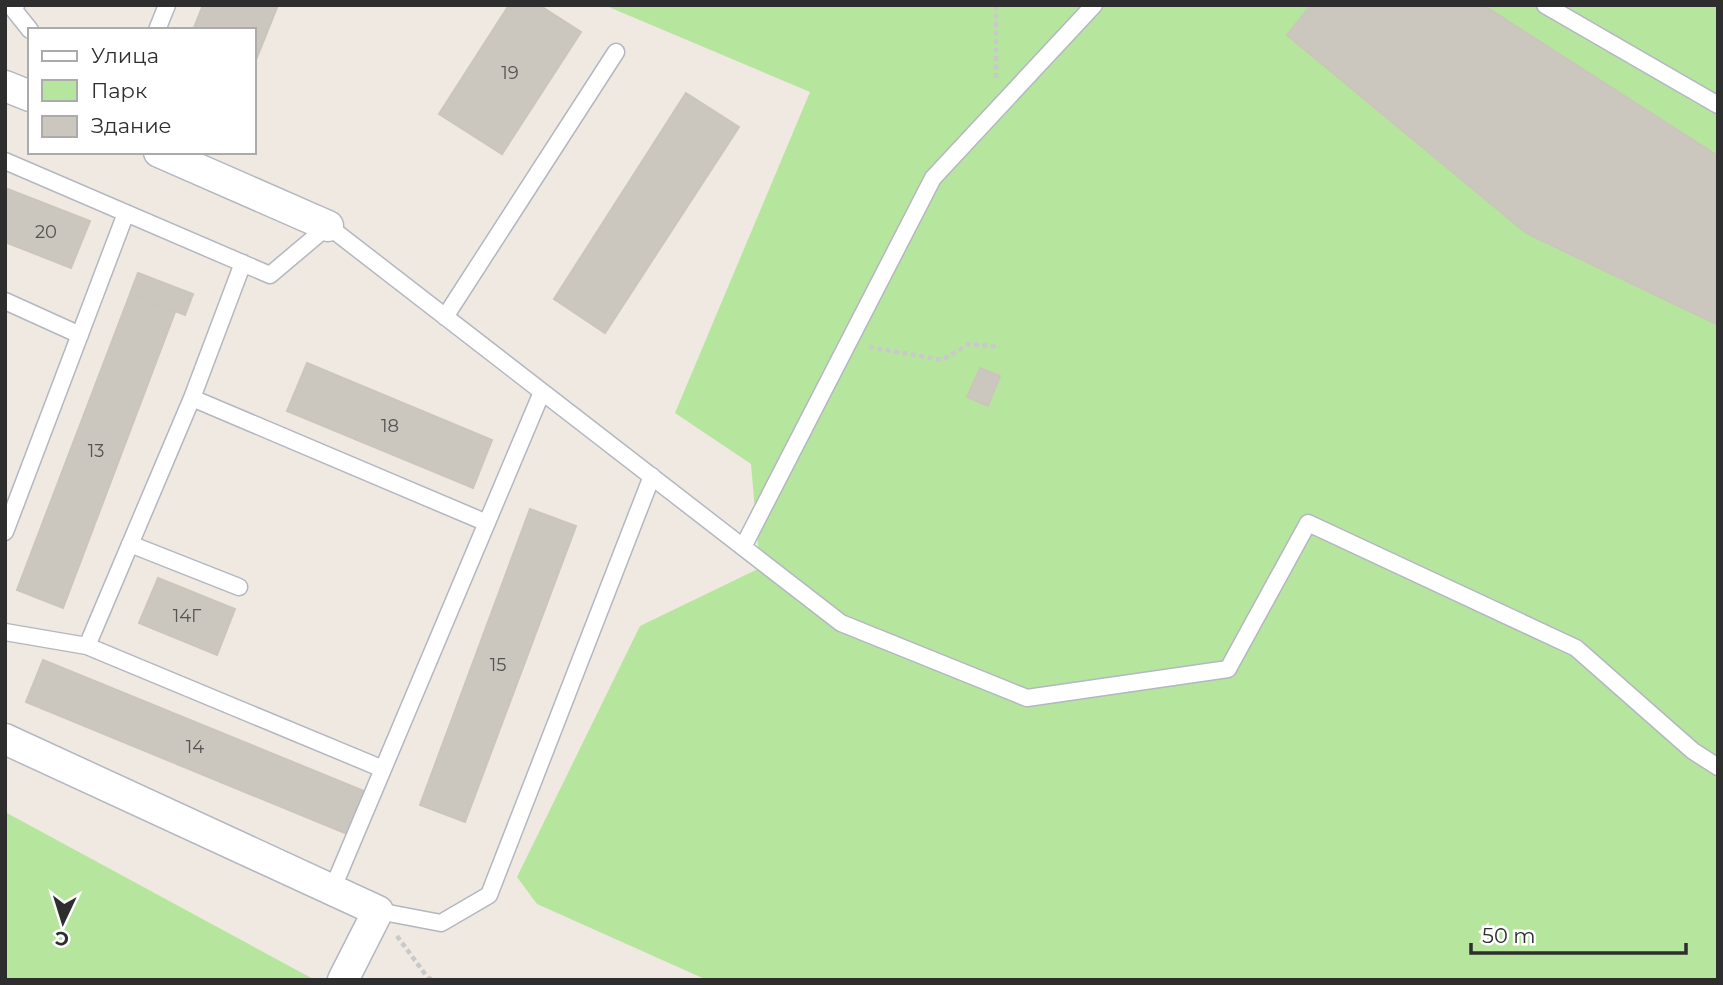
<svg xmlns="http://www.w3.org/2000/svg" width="1723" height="985" font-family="Montserrat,sans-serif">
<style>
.green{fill:#b6e59e}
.building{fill:#cbc7bf;stroke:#cbc5ba;stroke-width:2}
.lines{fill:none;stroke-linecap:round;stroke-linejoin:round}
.service-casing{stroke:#b4b7c1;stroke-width:19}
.minor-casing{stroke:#b4b7c1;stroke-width:33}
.path{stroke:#c9c9c9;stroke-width:4.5;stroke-dasharray:5 3.5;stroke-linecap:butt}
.service{stroke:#fff;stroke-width:16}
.minor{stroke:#fff;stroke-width:30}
.labels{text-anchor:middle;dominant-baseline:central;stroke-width:7;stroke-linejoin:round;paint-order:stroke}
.number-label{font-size:18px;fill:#555452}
</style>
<rect width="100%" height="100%" fill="#efe9e1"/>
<path class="green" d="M604,5H1718V980H707L537,904L517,877L640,626L760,568L751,464L675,413L810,92Z
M5,812L315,980H5Z"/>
<path class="building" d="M203,5H278L254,65V30H193Z
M509,5H539L581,32L502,154L439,114Z
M1311,5H1483L1718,156V325L1526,233L1287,35Z
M686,93L739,127L605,333L554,299Z
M5,188L90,221L71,268L5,242Z
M138,273L193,294L185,315L130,294Z
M130,294L175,312L63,608L17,590Z
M307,363L492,440L473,488L287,411Z
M980,368L1000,376L988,406L967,397Z
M530,509L576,526L465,822L420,805Z
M158,578L235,609L217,655L139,623Z
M43,660L364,791L347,834L26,702Z"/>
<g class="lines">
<g class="service-casing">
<path id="service" d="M16,5L14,10L30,30
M1545,5L1718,105
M157,30L167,5
M5,161L270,275L328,226L841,623L1027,698L1228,669L1308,523L1576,648L1693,751L1718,767
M5,301L80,335
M445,317L616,52
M192,398L243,263
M5,532L126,213
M130,544L239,587
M743,547L933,178L1094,5
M5,632L87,646
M383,769L87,646L192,398L487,523
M332,890L542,392
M378,911L441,923L489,895L652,476"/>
</g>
<g class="minor-casing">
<path id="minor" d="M5,86L30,96
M159,152L328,226
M5,739L378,911L343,980"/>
</g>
<path class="path" d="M996,5V78
M869,347L942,360L969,344L1000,347
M397,936L428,978L434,980"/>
<use href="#service" class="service"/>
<use href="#minor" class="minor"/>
</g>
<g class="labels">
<g class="number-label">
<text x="510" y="73">19</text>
<text x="46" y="232">20</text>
<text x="390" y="426">18</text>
<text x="96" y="451">13</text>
<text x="187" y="616">14Г</text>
<text x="498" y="665">15</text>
<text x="195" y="747">14</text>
</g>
</g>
<rect width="1723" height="985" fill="none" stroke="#2e2e2e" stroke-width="14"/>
<rect x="28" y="28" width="228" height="126" fill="#ffffff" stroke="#ababab" stroke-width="2"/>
<rect x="42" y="51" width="35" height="10" fill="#ffffff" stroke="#ababab" stroke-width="2"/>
<text x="91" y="63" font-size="21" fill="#2e2e2e">Улица</text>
<rect x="42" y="80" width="35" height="21" fill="#b6e59e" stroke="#ababab" stroke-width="2"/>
<text x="91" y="98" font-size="21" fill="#2e2e2e">Парк</text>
<rect x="42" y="116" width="35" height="21" fill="#cbc7bf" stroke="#ababab" stroke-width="2"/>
<text x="91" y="133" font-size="21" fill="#2e2e2e">Здание</text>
<g transform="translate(63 922) rotate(184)" stroke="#ffffff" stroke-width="5" paint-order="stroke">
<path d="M0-5L12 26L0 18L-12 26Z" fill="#2e2e2e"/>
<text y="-10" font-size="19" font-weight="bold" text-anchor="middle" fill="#2e2e2e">С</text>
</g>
<path d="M1471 943v10h215v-10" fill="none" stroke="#2e2e2e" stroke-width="3.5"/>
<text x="1482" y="943" font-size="21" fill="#2e2e2e" stroke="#ffffff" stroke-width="5" paint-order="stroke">50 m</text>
</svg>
